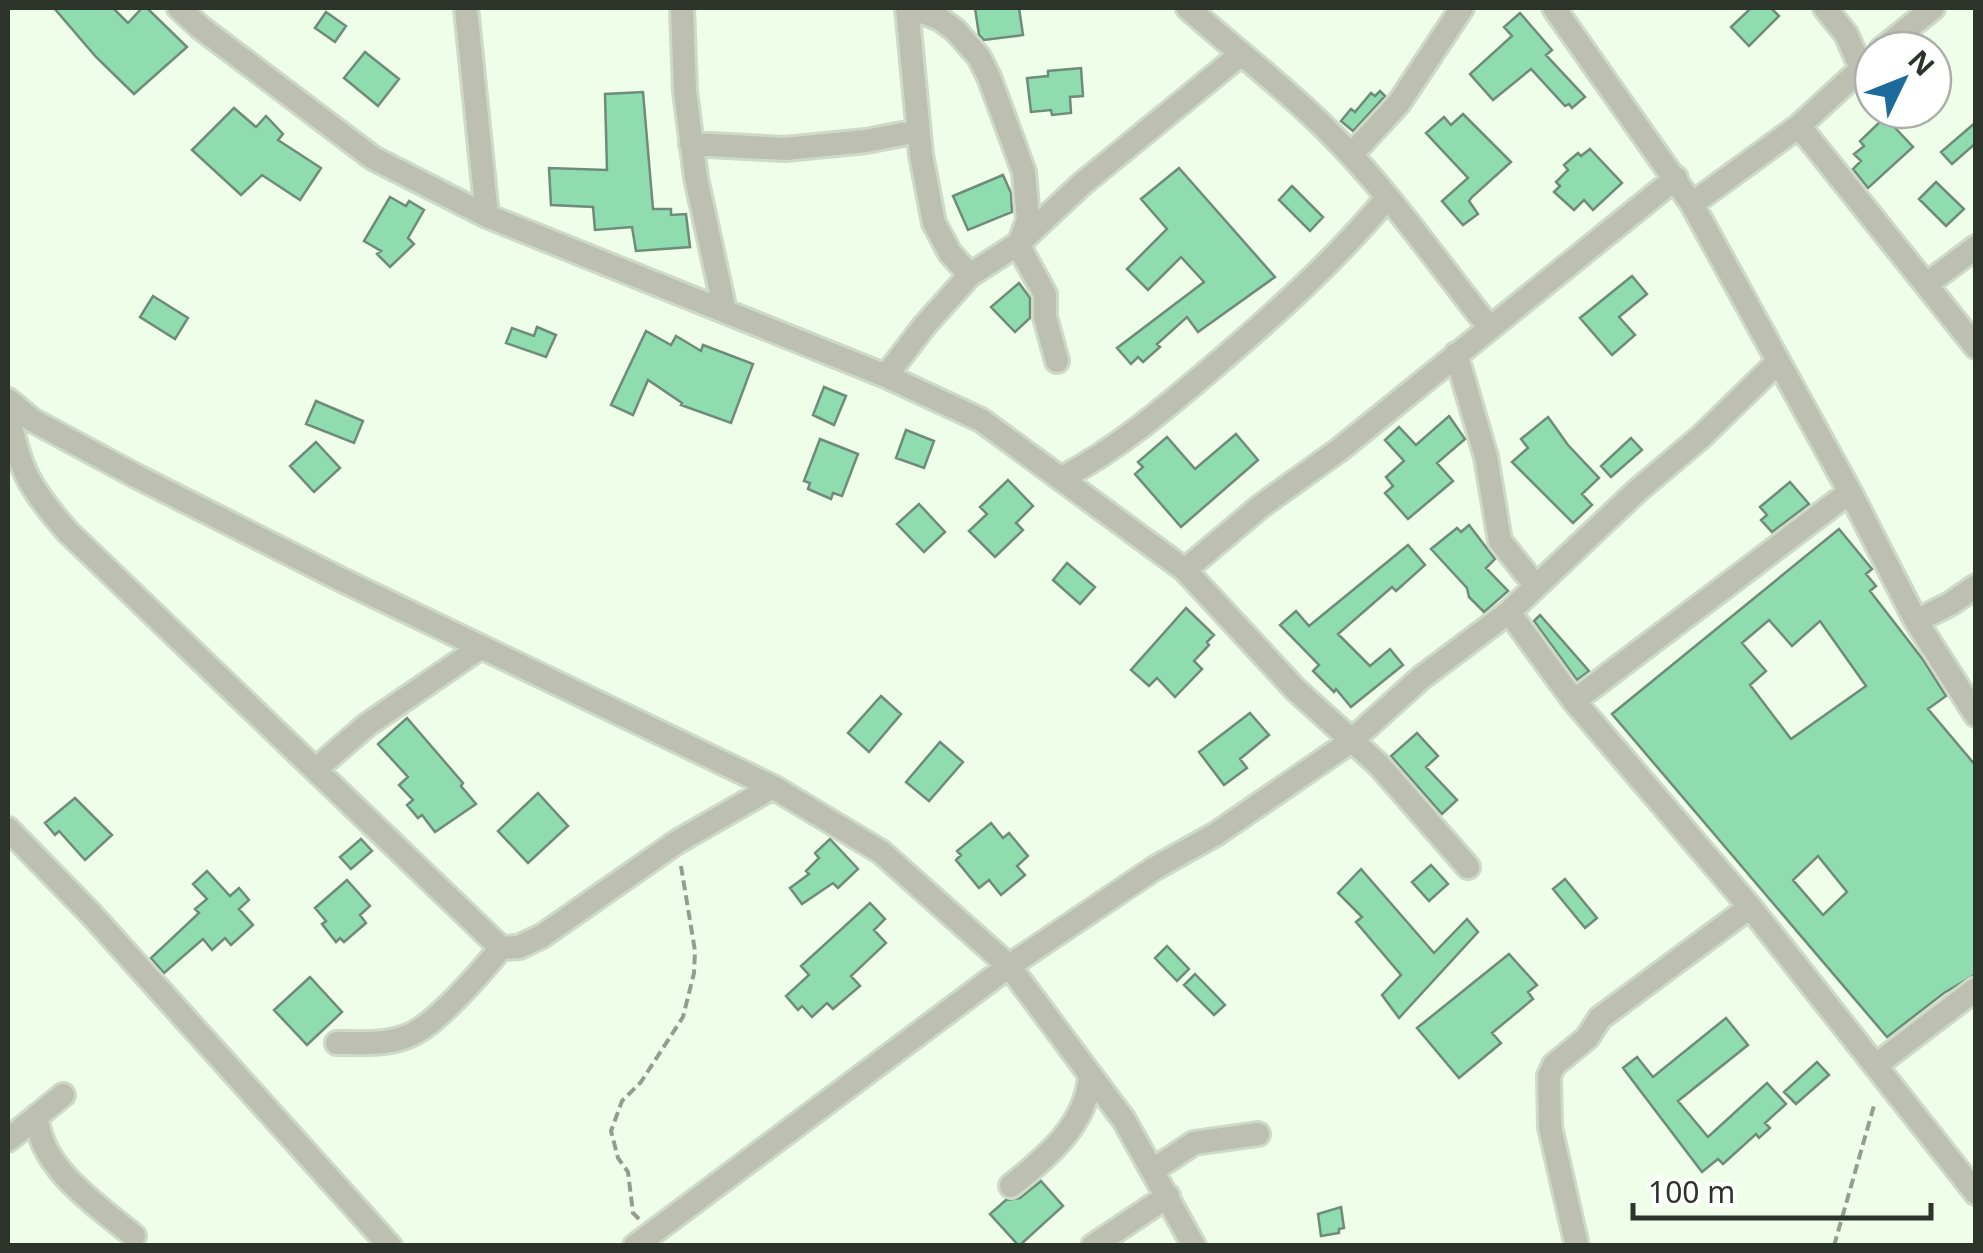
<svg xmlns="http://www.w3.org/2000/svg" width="1983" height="1253" font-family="'Noto Sans',sans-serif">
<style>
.building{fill:#8fdcae;stroke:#6f8b79;stroke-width:2.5;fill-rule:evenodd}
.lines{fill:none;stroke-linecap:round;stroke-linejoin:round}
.minor-casing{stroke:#ccdac6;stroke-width:28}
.path{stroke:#939f8e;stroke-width:4;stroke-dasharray:10 5;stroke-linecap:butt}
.minor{stroke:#bdbfb1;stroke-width:22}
</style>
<rect width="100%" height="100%" fill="#effee8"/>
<path class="building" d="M54,8H113L128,23L142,8H147L187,47L134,94L96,57Z
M975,8H1019L1023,35L984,40L979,35Z
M1751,8H1771L1779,16L1749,46L1731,27Z
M326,12L346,26L335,42L315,28Z
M1520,13L1552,50L1546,55L1585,97L1572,108L1569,104L1565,106L1531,69L1493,100L1470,74L1512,36L1504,27Z
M365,52L399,79L378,106L344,78Z
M1081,68L1083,96L1070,97L1071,113L1052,115L1051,110L1031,112L1027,78L1048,76V71Z
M1380,91L1385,96L1353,131L1341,121L1351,109L1355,112L1371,93L1375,96Z
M643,92L653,209H671V215L686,214L690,247L636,251L632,227L595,230L593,207L551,205L549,168L607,170L605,94Z
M234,108L256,127L266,116L283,134L278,140L321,168L300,200L262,175L241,195L192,150Z
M1463,114L1511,162L1472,197L1469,201L1478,214L1463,225L1442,201L1468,178L1426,133L1444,117L1451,125Z
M1885,117L1913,147L1868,188L1853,169L1861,161L1854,154L1864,146L1860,141Z
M1976,122V143L1952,164L1941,152Z
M1590,149L1622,183L1593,210L1584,200L1574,210L1554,192L1560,186L1556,182L1568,170L1564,165L1578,153L1581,156Z
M1179,168L1275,277L1198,332L1187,317L1157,344L1160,347L1143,362L1138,357L1131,364L1117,348L1204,282L1181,257L1148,290L1127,269L1167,229L1141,199Z
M1003,175L1011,193L1012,212L968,230L953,196Z
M1936,182L1964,209L1946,226L1919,199Z
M1292,186L1323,217L1310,231L1279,200Z
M390,197L406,206L409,201L424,210L408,238L414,244L390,267L377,254L381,251L364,241Z
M1632,276L1647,294L1619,317L1635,335L1612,355L1580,318Z
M1019,283L1030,298V318L1015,332L991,307Z
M153,296L188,318L175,339L140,317Z
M537,327L556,335L546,357L506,343L512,328L534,336Z
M646,331L671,345L676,336L701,351L703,345L753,364L731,423L681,405L682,403L648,380L633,415L611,405Z
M824,387L846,396L834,425L813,415Z
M316,401L363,421L354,443L306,424Z
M1449,416L1465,439L1437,463L1453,481L1408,519L1385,493L1393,486L1386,477L1404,461L1385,440L1399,427L1416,445Z
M1548,417L1568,445L1599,478L1582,494L1592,505L1573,523L1512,462L1528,448L1521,439Z
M906,430L934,441L924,468L896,458Z
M1236,434L1258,460L1181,527L1135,474L1143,467L1138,462L1167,437L1195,469Z
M1631,438L1642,450L1611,477L1601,466Z
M820,439L858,454L842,496L833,493L831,499L808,489L810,483L804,481Z
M316,442L340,468L314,492L290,466Z
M1008,480L1033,506L1016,523L1023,530L995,557L969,531L987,514L980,507Z
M1790,482L1809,504L1772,532L1761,520L1767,515L1760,507Z
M919,504L945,532L924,552L897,524Z
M1469,525L1495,559L1486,568L1508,591L1484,612L1469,597L1467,588L1431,549L1457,528L1461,532Z
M1839,529L1872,569L1866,574L1876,586L1870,591L1924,661L1946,696L1928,709L1976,766V974L1944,993L1887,1037L1612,714ZM1769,620L1792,646L1820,621L1866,686L1791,739L1750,685L1766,671L1742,643ZM1818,856L1847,892L1823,915L1793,880Z
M1408,545L1425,565L1396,591L1392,587L1338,634L1370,666L1390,649L1403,665L1351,707L1336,689L1334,692L1313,671L1319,665L1280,625L1296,611L1309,626Z
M1067,563L1095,587L1080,604L1053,580Z
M1186,608L1214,635L1207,642L1209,645L1194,661L1202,669L1175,697L1157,678L1149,686L1131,670Z
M1540,615L1589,671L1577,680L1534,621Z
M881,696L901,714L869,752L848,733Z
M1250,713L1269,735L1240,759L1247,768L1224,785L1199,752Z
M407,718L463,783L461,786L476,804L435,832L422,815L418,818L407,805L413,800L399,785L408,777L378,744Z
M1417,733L1438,756L1426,767L1457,800L1442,814L1391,756Z
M940,742L963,762L929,801L906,782Z
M538,793L568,826L528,863L498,831Z
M75,798L112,835L85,860L59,831L55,835L45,823Z
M991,823L1003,838L1009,833L1028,856L1017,866L1025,875L1001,895L989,880L979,888L956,860L961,855L957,851Z
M361,839L372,851L351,869L340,857Z
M830,839L858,869L838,888L833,883L802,904L790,888L809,874L806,871L819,858L815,853Z
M1431,865L1448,884L1429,901L1412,882Z
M1361,869L1434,953L1467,919L1478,932L1399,1018L1382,995L1401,975L1356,922L1362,917L1338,893Z
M207,871L230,896L239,888L249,900L239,909L253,925L231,945L225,938L212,950L203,939L164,973L151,958L199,913L195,909L207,899L193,884Z
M1565,879L1597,918L1585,928L1553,889Z
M347,880L370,906L360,915L366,923L344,942L340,938L336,942L322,924L326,921L315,908Z
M870,903L885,919L874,930L886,943L851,976L860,986L833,1009L827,1003L812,1017L802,1006L798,1010L786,996L809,975L801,966Z
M1167,946L1189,969L1177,981L1155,958Z
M1509,954L1537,985L1528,992L1533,999L1492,1033L1501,1043L1459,1078L1417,1028Z
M1195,974L1225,1005L1214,1015L1184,985Z
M310,977L342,1012L307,1045L274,1010Z
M1726,1018L1748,1045L1678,1101L1708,1137L1767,1083L1786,1104L1765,1123L1770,1128L1759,1138L1756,1134L1723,1164L1718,1159L1702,1172L1623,1068L1637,1057L1653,1077Z
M1817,1062L1829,1075L1796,1104L1784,1092Z
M1041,1181L1063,1206L1019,1246L990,1214L1006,1200L1020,1198Z
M1341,1207L1344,1228L1339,1229V1233L1321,1236L1318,1214Z"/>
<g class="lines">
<g class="minor-casing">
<path id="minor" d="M179,8L201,28L373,158L487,216L886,376L981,420L1185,570L1296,690L1379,765L1468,867
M466,8L487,216
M682,8L685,91L696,178L725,311
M907,8L921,155L934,223L950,253L970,275
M912,8L940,19L955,30L979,57L989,77L1024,172L1028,220L1020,242L1023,254L1045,294V317L1057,361
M1188,8C1234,49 1283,86 1327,130C1387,189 1436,261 1489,327
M1554,8L1692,204L1850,492L1916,621L1976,715
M1825,8L1846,34L1861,68
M1881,50L1933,8
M1799,126L1976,347
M691,144L785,149L866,141L918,131
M1351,155L1399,103L1462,8
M1692,204L1799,126L1873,58
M1927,284L1976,247
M1456,354L1486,457L1500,541L1535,585
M886,376L925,325L970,275L1018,244L1082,184L1240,55
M8,400L32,420L136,476L342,580L773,787L881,852L1009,966L1124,1120L1194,1246
M8,412C19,469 29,488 68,532L501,948L519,947L542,936L677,842L773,787
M1062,478C1117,449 1164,409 1211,369C1274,315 1334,262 1387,198
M1185,570L1261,506L1339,450L1676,178
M1509,612L1574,701L1750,907L1976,1193
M1916,621L1950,604L1976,586
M1574,701L1850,492
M316,769L367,725L481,647
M8,829L91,914L390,1246
M337,1043C360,1043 386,1045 408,1036C435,1026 482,971 501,948
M1876,1065L1976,989
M37,1116C39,1168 97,1205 134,1236
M8,1140L63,1095
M1153,1170L1194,1143L1258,1134
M1011,1186C1047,1157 1087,1124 1090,1076
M635,1246L1009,966L1155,868L1216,834L1350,742L1421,678L1509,612L1637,491L1701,437L1778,362
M1093,1246L1168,1196
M1577,1246L1550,1127L1549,1076L1554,1065L1587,1038L1600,1018L1750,907"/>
</g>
<path class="path" d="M639,1219L633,1213L628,1172L618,1158L611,1131L622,1101L641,1082L683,1017L694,973L695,951L681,866
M1834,1246L1875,1102"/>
<use href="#minor" class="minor"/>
</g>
<rect width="1983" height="1253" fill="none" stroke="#2c3429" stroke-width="20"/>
<g transform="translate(1903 80) rotate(47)"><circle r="48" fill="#ffffff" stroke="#abaea9" stroke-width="2.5"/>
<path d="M0-8L18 38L0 25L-18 38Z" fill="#1d6b9d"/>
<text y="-15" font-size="28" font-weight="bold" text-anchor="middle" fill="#2c3429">N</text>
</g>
<path d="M1633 1203v15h298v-15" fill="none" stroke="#2c3429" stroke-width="5"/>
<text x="1648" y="1203" font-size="30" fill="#2c3429" stroke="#ffffff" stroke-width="8" paint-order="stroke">100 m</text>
</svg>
